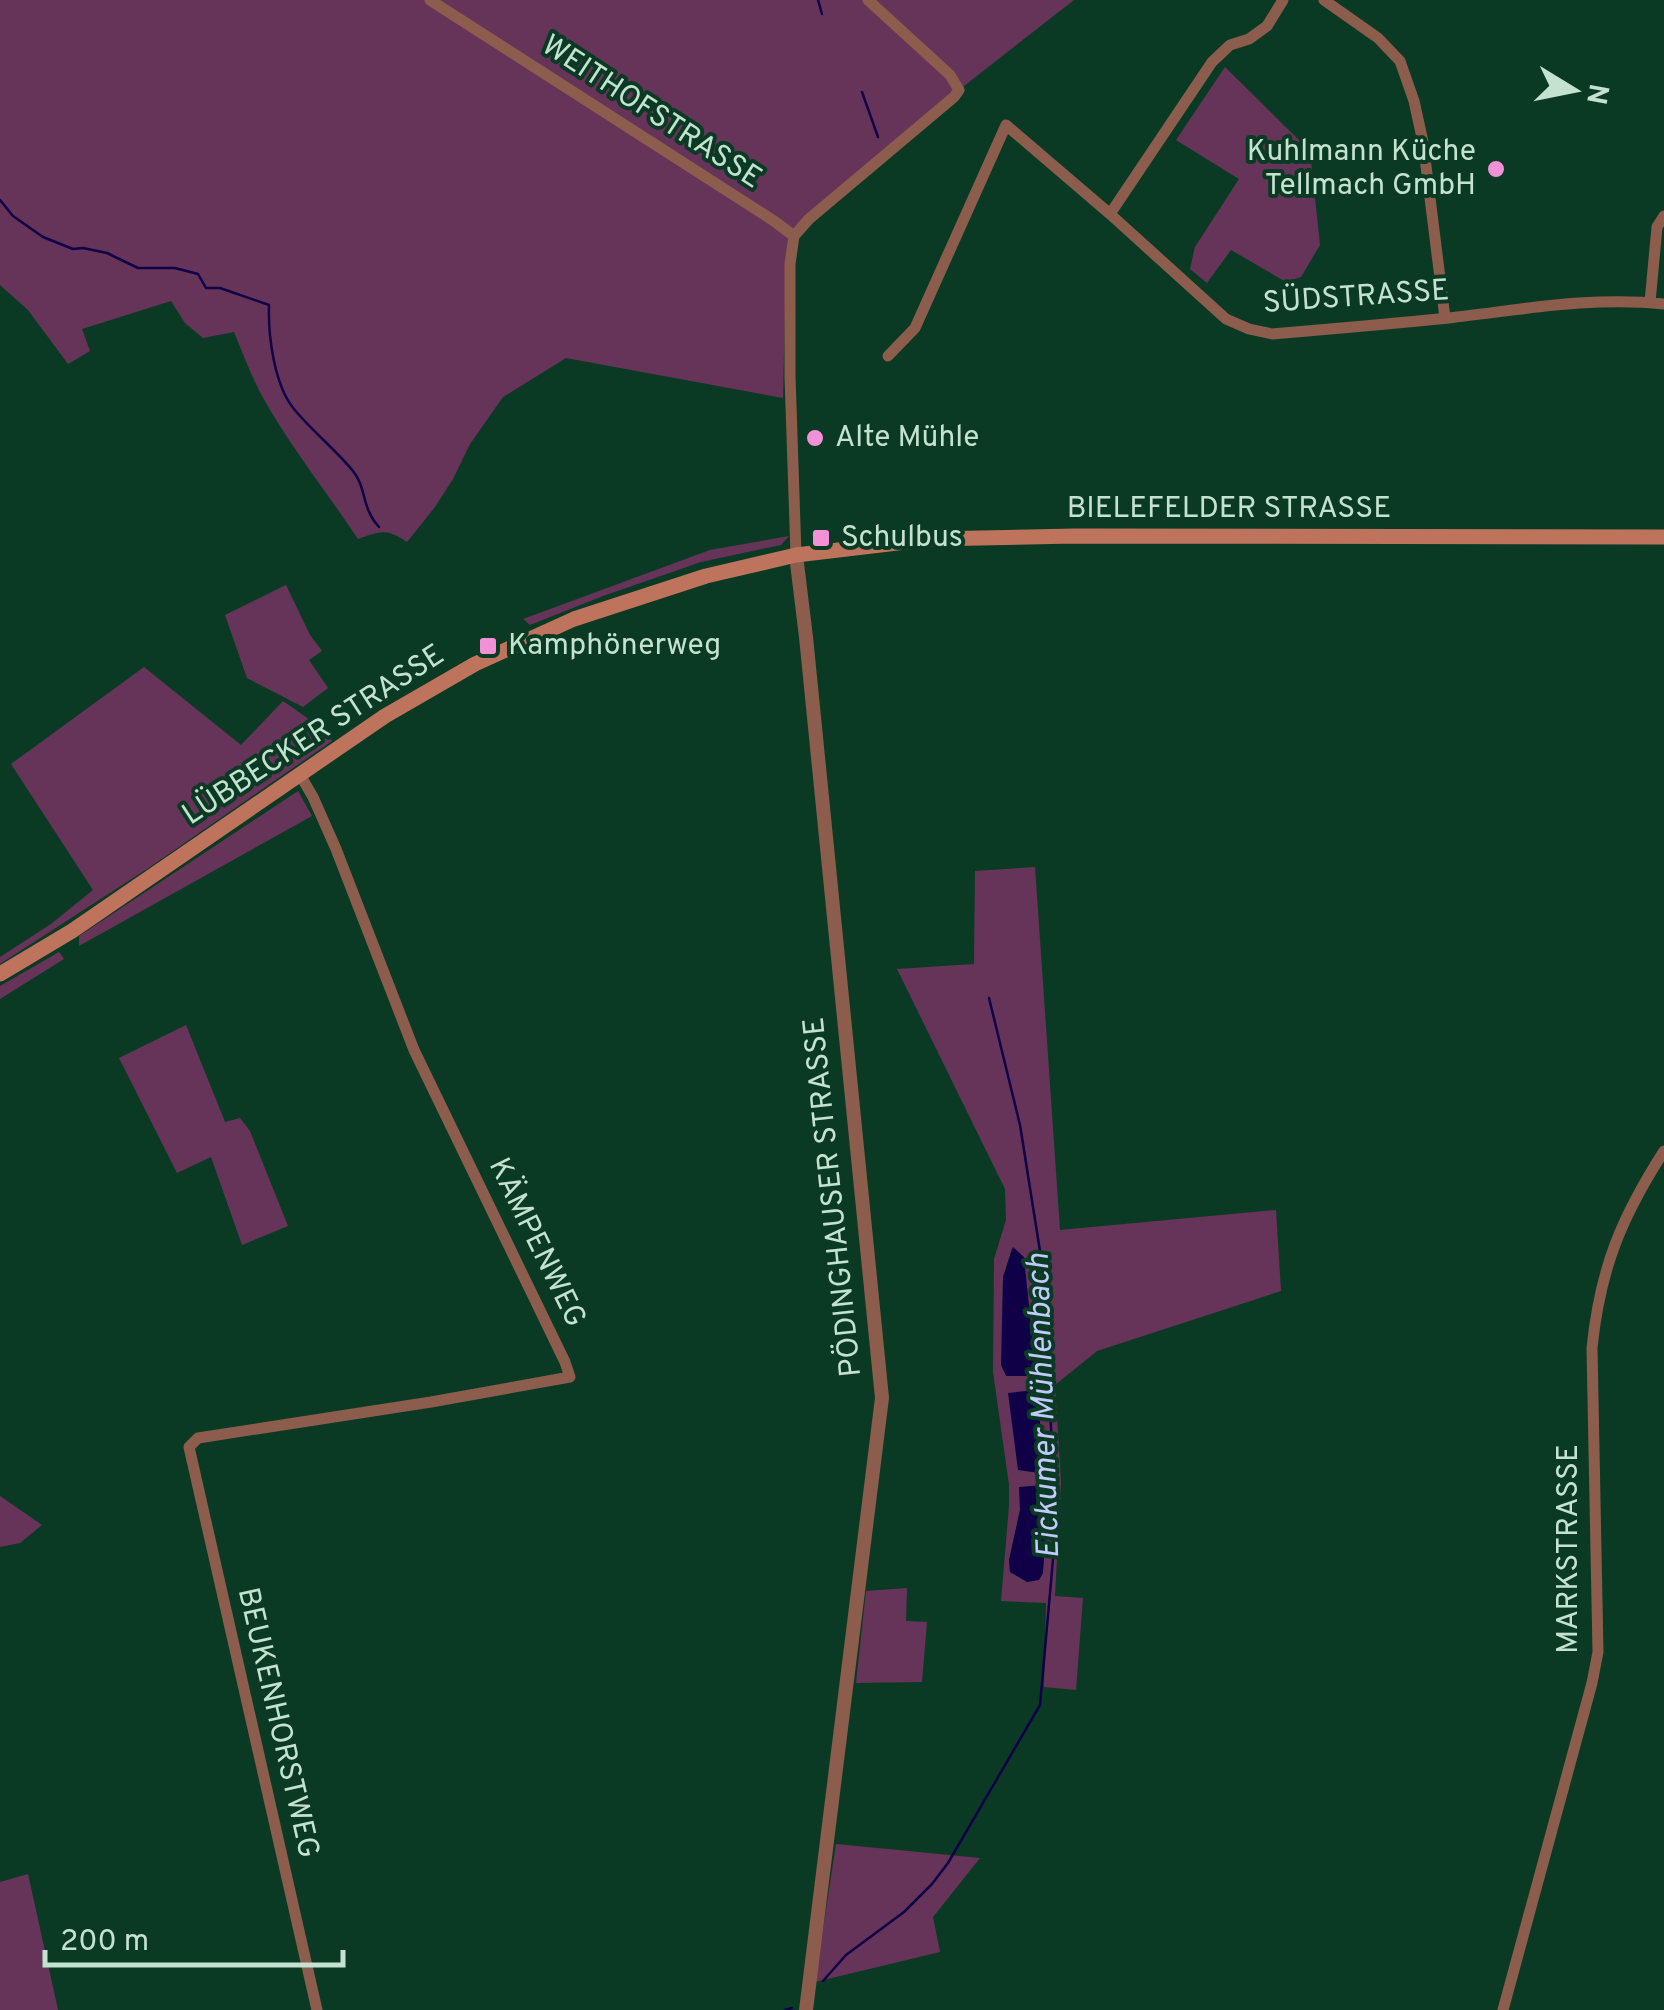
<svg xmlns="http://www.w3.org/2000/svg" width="1664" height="2010" font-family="Overpass,sans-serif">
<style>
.green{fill:#673459;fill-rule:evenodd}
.water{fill:#100048}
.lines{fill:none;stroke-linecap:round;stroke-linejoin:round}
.stream{stroke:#100048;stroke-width:2.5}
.minor{stroke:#8c5d4d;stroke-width:11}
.tertiary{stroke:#8c5d4d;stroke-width:14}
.secondary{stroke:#be745c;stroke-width:15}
.poi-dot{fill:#f291d6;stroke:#0b3a24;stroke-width:4}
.labels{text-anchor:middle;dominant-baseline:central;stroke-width:8;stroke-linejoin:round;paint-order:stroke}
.street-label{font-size:30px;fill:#c4e2d0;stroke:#0b3a24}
.poi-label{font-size:30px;fill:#c4e2d0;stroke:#0b3a24;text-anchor:start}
.water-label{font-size:32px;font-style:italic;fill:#c2c9fb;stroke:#0b3a24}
</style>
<rect width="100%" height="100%" fill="#0b3a24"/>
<path class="green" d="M0,0H1074L964,86L807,216L786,261L783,398L566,358L503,397L470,444L453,479L435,507L407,542C386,528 381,531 358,539C326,491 290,446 262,396C251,375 243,354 234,332L203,338L185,323L171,301L82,329L90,351L68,364L28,310L0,285Z
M1225,67L1310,151L1320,245L1301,277L1286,282L1231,250L1207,283L1190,269L1195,247L1239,179L1176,140Z
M789,536L781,545L701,562L603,596L530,625L523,619L710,550Z
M286,585L310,635L322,651L309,660L328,688L303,707L247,678L225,615Z
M144,667L241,745L283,701L323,729L332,741L150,867L0,964V957L51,924L93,890L11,764Z
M298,791L312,816L79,946V936Z
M1035,867L1060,1230L1276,1210L1281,1291L1097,1351L1055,1385L1061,1481L1055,1596L1083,1598L1076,1690L1044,1687L1046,1603L1001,1601L1009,1506V1485L993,1372L994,1259L1006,1220L1005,1189L897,969L974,964L975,871ZM1012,1248L1035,1363L1032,1374L1003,1277ZM1019,1487L1039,1580L1010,1572L1009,1561L1020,1510Z
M59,952L64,959L0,999V986Z
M186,1025L225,1122L240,1118L250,1131L288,1226L242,1245L211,1157L177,1173L119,1058Z
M0,1496L42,1525L20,1543L0,1547Z
M907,1588L906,1621L927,1622L922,1682L856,1683L866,1591Z
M836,1844L980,1858L933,1917L940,1952L815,1982Z
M28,1874L58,2010H0V1882Z"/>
<path class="water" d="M1013,1247L1024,1257L1035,1363L1032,1374L1028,1376H1006L1001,1365L1003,1277Z
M1035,1390L1047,1468L1039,1473L1018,1470L1008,1393Z
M1043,1485L1049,1491L1043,1573L1039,1580L1027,1582L1010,1572L1009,1560L1020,1510L1019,1487Z"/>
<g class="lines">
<path class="stream" d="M818,0L822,14
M862,92L878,137
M0,200L13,216L43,237L73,249L83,248L107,253L138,268H175L198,274L206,288H220L269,305C268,335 274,385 294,409C312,431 335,449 353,471C367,488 361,508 379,527
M823,1981L846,1955L904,1912L932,1884L948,1863L1040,1705L1056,1526L1043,1270L1020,1125L989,998
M785,2010L792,2008"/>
<path class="minor" d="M430,0L774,221L794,236
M1324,0L1378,38L1400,61L1414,101L1423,142L1445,318
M1110,214L1212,62L1230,45L1249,39L1267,26L1283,0
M1650,302L1657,227L1664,216
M888,356L915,328L1006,125L1110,214L1226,319L1249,329L1272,334C1331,329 1390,324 1449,318C1520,310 1592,296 1664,304
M796,555L790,376V264L794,236L809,219L954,97L959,90L950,75L868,0
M299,773L313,797L336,849L414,1050L565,1362L570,1377L431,1402L198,1438L189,1447L317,2010
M1503,2010L1592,1683L1598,1652L1592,1348C1600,1269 1621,1218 1664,1151"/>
<path class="tertiary" d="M796,555L806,637L882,1398L806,2010"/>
<path class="secondary" d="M0,974L72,931L385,716L475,664L574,619L706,576L796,555L931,539L1075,536L1664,537"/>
</g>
<g class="poi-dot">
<circle cx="1496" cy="169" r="10"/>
<circle cx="815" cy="438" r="10"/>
<rect x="811" y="528" width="20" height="20" rx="5"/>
<rect x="478" y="636" width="20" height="20" rx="5"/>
</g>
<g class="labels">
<g class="street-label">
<text transform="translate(651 113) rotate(33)">WEITHOFSTRASSE</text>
<text transform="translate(1356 298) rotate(-4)">SÜDSTRASSE</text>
<text x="1229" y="509">BIELEFELDER STRASSE</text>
<text transform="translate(314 736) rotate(-33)">LÜBBECKER STRASSE</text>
<text transform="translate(834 1197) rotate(-96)">PÖDINGHAUSER STRASSE</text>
<text transform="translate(536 1243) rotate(64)">KÄMPENWEG</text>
<text transform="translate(1569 1549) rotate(-90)">MARKSTRASSE</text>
<text transform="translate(277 1723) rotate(77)">BEUKENHORSTWEG</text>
</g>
<g class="poi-label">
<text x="1476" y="152" text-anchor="end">Kuhlmann Küche<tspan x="1476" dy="34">Tellmach GmbH</tspan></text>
<text x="835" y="438">Alte Mühle</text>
<text x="841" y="538">Schulbus</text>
<text x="508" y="646">Kamphönerweg</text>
</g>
<g class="water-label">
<text transform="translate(1045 1406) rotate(-92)">Eickumer Mühlenbach</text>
</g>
</g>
<g transform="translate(1574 90) rotate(100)" stroke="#0b3a24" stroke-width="8" paint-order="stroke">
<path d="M0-8L18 38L0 25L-18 38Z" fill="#c4e2d0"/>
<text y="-15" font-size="28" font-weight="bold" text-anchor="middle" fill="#c4e2d0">N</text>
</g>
<path d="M45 1950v15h298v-15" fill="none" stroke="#c4e2d0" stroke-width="5"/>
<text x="60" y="1950" font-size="30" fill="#c4e2d0" stroke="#0b3a24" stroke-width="8" paint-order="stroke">200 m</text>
</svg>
